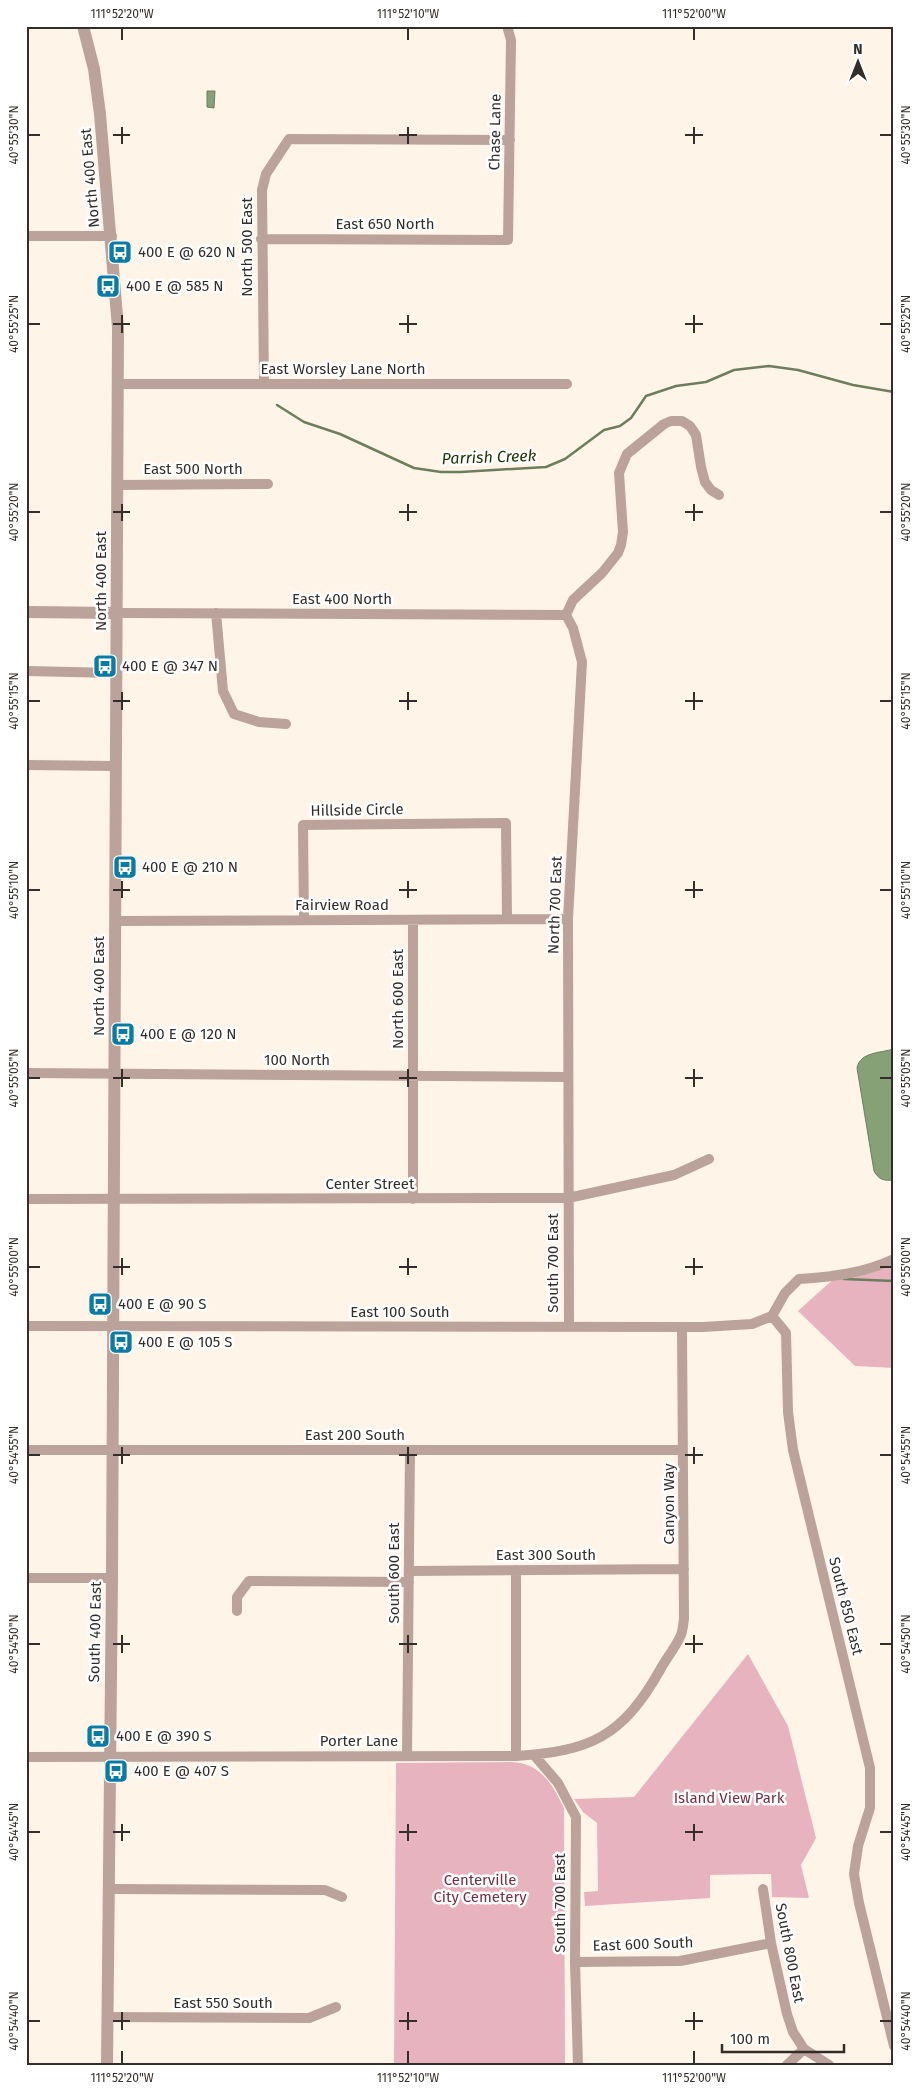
<svg xmlns="http://www.w3.org/2000/svg" width="920" height="2091" font-family="'Fira Sans',sans-serif">
<style>
.green{fill:#e7b3be}
.water{fill:#86a175;stroke:#6d7e5e}
.lines{fill:none;stroke-linecap:round;stroke-linejoin:round}
.stream{stroke:#6d7e5e;stroke-width:2.5}
.minor{stroke:#bba29b;stroke-width:10}
.tertiary{stroke:#bba29b;stroke-width:12}
.ticks{fill:none;stroke:#332e29;stroke-width:2}
.labels{text-anchor:middle;dominant-baseline:central;stroke-width:5;stroke-linejoin:round;paint-order:stroke}
.street-label{font-size:15px;fill:#332e29;stroke:#fff}
.poi-label{font-size:15px;fill:#332e29;stroke:#fff;text-anchor:start}
.park-label{font-size:15px;fill:#742f43;stroke:#fff}
.water-label{font-size:16px;font-style:italic;fill:#193202;stroke:#fff}
.neatline{fill:none;stroke:#332e29;stroke-width:2}
.ticks-label{font-size:12px;text-anchor:middle;fill:#332e29}
</style>
<rect width="100%" height="100%" fill="#fff4e8"/>
<path class="green" d="M894,1258V1368L855,1366L798,1311L838,1275Z
M748,1654L788,1726L816,1838L801,1865L809,1898L772,1897L771,1874L710,1875V1898L585,1906L584,1892L598,1891L597,1823L583,1812L574,1799L634,1797Z
M511,1762C541,1763 552,1784 564,1808L565,2065H394L396,1763Z"/>
<path class="water" d="M207,91H215L214,108L207,107Z
M894,1049V1180C884,1181 879,1180 874,1171L857,1068C860,1052 880,1053 894,1049Z"/>
<g class="lines">
<path class="stream" d="M277,405L304,422L340,434L414,468L441,472H461L546,467L565,459L604,430L620,426L631,418L646,396L676,386L706,382L734,370L769,366L798,370L853,385L894,392
M844,1279L894,1281"/>
<path class="minor" d="M26,236H112
M261,239L508,240L511,40L507,26
M119,384H567
M264,384L262,190L266,174L289,139L510,140
M118,485L268,484
M117,613L566,615
M216,613L223,691L234,714L259,722L286,724
M566,615L573,628L582,662L568,919L569,1327
M566,615L573,600L602,573L618,553L621,545L623,532L619,473L627,454L664,424L671,421H682L690,426L696,435L701,467L705,482L711,490L719,495
M26,671L116,673
M26,765L115,766
M304,920L303,825L506,823L507,919
M115,921L568,919
M26,1073L567,1077
M26,1199L568,1198L674,1175L709,1159
M413,1199V920
M772,1316L786,1333L788,1412L793,1450L870,1768V1808L858,1846L854,1874L859,1903L894,2046
M772,1316L785,1293L799,1279C833,1277 864,1273 894,1259
M26,1326L703,1327L752,1324L772,1316
M26,1450H683
M409,1571L684,1569
M26,1578H112
M237,1611V1597L249,1581L409,1582
M534,1755L558,1783L576,1817L575,1962L578,2065
M407,1756L410,1450
M516,1756V1570
M26,1757L516,1756C591,1751 622,1737 660,1670C666,1659 675,1648 680,1637C683,1632 683,1624 684,1619L682,1327
M108,1889L325,1890L342,1897
M763,1889L771,1943L787,2014L793,2032L804,2049
M575,1962L680,1961L771,1943
M107,2017L309,2018L336,2007
M787,2065L804,2049L829,2065"/>
<path class="tertiary" d="M83,26L94,69L100,114L118,328L112,1578L107,2065
M26,612L117,613"/>
</g>
<path class="ticks" d="M122,28V40M408,28V40M694,28V40M122,127V144M408,127V144M694,127V144M28,135H40M113,135H130M399,135H417M685,135H703M880,135H892M122,315V333M408,315V333M694,315V333M28,324H40M113,324H130M399,324H417M685,324H703M880,324H892M122,504V521M408,504V521M694,504V521M28,512H40M113,512H130M399,512H417M685,512H703M880,512H892M122,692V710M408,692V710M694,692V710M28,701H40M113,701H130M399,701H417M685,701H703M880,701H892M122,881V898M408,881V898M694,881V898M28,890H40M113,890H130M399,890H417M685,890H703M880,890H892M122,1069V1087M408,1069V1087M694,1069V1087M28,1078H40M113,1078H130M399,1078H417M685,1078H703M880,1078H892M122,1258V1275M408,1258V1275M694,1258V1275M28,1267H40M113,1267H130M399,1267H417M685,1267H703M880,1267H892M122,1447V1464M408,1447V1464M694,1447V1464M28,1455H40M113,1455H130M399,1455H417M685,1455H703M880,1455H892M122,1635V1653M408,1635V1653M694,1635V1653M28,1644H40M113,1644H130M399,1644H417M685,1644H703M880,1644H892M122,1824V1841M408,1824V1841M694,1824V1841M28,1832H40M113,1832H130M399,1832H417M685,1832H703M880,1832H892M122,2012V2030M408,2012V2030M694,2012V2030M28,2021H40M113,2021H130M399,2021H417M685,2021H703M880,2021H892M122,2051V2064M408,2051V2064M694,2051V2064"/>
<defs>
<g id="bus-square" transform="scale(1.25)"><rect x="-9" y="-9" width="18" height="18" rx="4" fill="#0a7ba4" stroke="#fff"/><path d="M-5-6H5V4H4V6H2V4H-2V6H-4V4H-5ZM-3.5-4V0h7V-4ZM-3.5 1.2v1.5H-2V1.2ZM2 1.2v1.5H3.5V1.2Z" fill="#fff"/></g>
</defs>
<g fill-rule="evenodd">
<use href="#bus-square" x="120" y="252"/>
<use href="#bus-square" x="108" y="286"/>
<use href="#bus-square" x="105" y="666"/>
<use href="#bus-square" x="125" y="867"/>
<use href="#bus-square" x="123" y="1034"/>
<use href="#bus-square" x="100" y="1304"/>
<use href="#bus-square" x="121" y="1342"/>
<use href="#bus-square" x="98" y="1736"/>
<use href="#bus-square" x="116" y="1771"/>
</g>
<g class="labels">
<g class="street-label">
<text transform="translate(495 132) rotate(-89)">Chase Lane</text>
<text transform="translate(90 178) rotate(-95)">North 400 East</text>
<text x="385" y="224">East 650 North</text>
<text transform="translate(247 247) rotate(-90)">North 500 East</text>
<text x="343" y="369">East Worsley Lane North</text>
<text x="193" y="469">East 500 North</text>
<text transform="translate(101 581) rotate(-90)">North 400 East</text>
<text x="342" y="599">East 400 North</text>
<text transform="translate(357 810) rotate(-1)">Hillside Circle</text>
<text x="342" y="905">Fairview Road</text>
<text transform="translate(555 905) rotate(-88)">North 700 East</text>
<text transform="translate(99 986) rotate(-90)">North 400 East</text>
<text transform="translate(398 999) rotate(-90)">North 600 East</text>
<text x="297" y="1060">100 North</text>
<text x="370" y="1184">Center Street</text>
<text transform="translate(553 1263) rotate(-90)">South 700 East</text>
<text x="400" y="1312">East 100 South</text>
<text x="355" y="1435">East 200 South</text>
<text transform="translate(669 1504) rotate(-90)">Canyon Way</text>
<text x="546" y="1555">East 300 South</text>
<text transform="translate(394 1573) rotate(-90)">South 600 East</text>
<text transform="translate(846 1606) rotate(76)">South 850 East</text>
<text transform="translate(95 1632) rotate(-89)">South 400 East</text>
<text x="359" y="1741">Porter Lane</text>
<text transform="translate(560 1903) rotate(-90)">South 700 East</text>
<text transform="translate(643 1944) rotate(-2)">East 600 South</text>
<text transform="translate(790 1953) rotate(79)">South 800 East</text>
<text x="223" y="2003">East 550 South</text>
</g>
<g class="poi-label">
<text x="138" y="252">400 E @ 620 N</text>
<text x="126" y="286">400 E @ 585 N</text>
<text x="122" y="666">400 E @ 347 N</text>
<text x="142" y="867">400 E @ 210 N</text>
<text x="140" y="1034">400 E @ 120 N</text>
<text x="118" y="1304">400 E @ 90 S</text>
<text x="138" y="1342">400 E @ 105 S</text>
<text x="116" y="1736">400 E @ 390 S</text>
<text x="134" y="1771">400 E @ 407 S</text>
</g>
<g class="park-label">
<text x="729" y="1798">Island View Park</text>
<text x="480" y="1880">Centerville<tspan x="480" dy="17">City Cemetery</tspan></text>
</g>
<g class="water-label">
<text transform="translate(489 457) rotate(-2)">Parrish Creek</text>
</g>
</g>
<rect width="920" height="2091" fill="none" stroke="#ffffff" stroke-width="55"/>
<g transform="translate(858 62)" stroke="#ffffff" stroke-width="4" paint-order="stroke">
<path d="M0-4L9 19L0 12L-9 19Z" fill="#332e29"/>
<text y="-8" font-size="14" font-weight="bold" text-anchor="middle" fill="#332e29">N</text>
</g>
<path d="M722 2044v8h122v-8" fill="none" stroke="#332e29" stroke-width="2.5"/>
<text x="730" y="2044" font-size="15" fill="#332e29" stroke="#ffffff" stroke-width="4" paint-order="stroke">100 m</text>
<rect x="28" y="28" width="864" height="2036" class="neatline"/>
<g class="ticks-label">
<text x="122" y="18">111°52'20"W</text>
<text x="408" y="18">111°52'10"W</text>
<text x="694" y="18">111°52'00"W</text>
<text transform="translate(14 135) rotate(-90)" y="4">40°55'30"N</text>
<text transform="translate(906 135) rotate(-90)" y="4">40°55'30"N</text>
<text transform="translate(14 324) rotate(-90)" y="4">40°55'25"N</text>
<text transform="translate(906 324) rotate(-90)" y="4">40°55'25"N</text>
<text transform="translate(14 512) rotate(-90)" y="4">40°55'20"N</text>
<text transform="translate(906 512) rotate(-90)" y="4">40°55'20"N</text>
<text transform="translate(14 701) rotate(-90)" y="4">40°55'15"N</text>
<text transform="translate(906 701) rotate(-90)" y="4">40°55'15"N</text>
<text transform="translate(14 890) rotate(-90)" y="4">40°55'10"N</text>
<text transform="translate(906 890) rotate(-90)" y="4">40°55'10"N</text>
<text transform="translate(14 1078) rotate(-90)" y="4">40°55'05"N</text>
<text transform="translate(906 1078) rotate(-90)" y="4">40°55'05"N</text>
<text transform="translate(14 1267) rotate(-90)" y="4">40°55'00"N</text>
<text transform="translate(906 1267) rotate(-90)" y="4">40°55'00"N</text>
<text transform="translate(14 1455) rotate(-90)" y="4">40°54'55"N</text>
<text transform="translate(906 1455) rotate(-90)" y="4">40°54'55"N</text>
<text transform="translate(14 1644) rotate(-90)" y="4">40°54'50"N</text>
<text transform="translate(906 1644) rotate(-90)" y="4">40°54'50"N</text>
<text transform="translate(14 1832) rotate(-90)" y="4">40°54'45"N</text>
<text transform="translate(906 1832) rotate(-90)" y="4">40°54'45"N</text>
<text transform="translate(14 2021) rotate(-90)" y="4">40°54'40"N</text>
<text transform="translate(906 2021) rotate(-90)" y="4">40°54'40"N</text>
<text x="122" y="2082">111°52'20"W</text>
<text x="408" y="2082">111°52'10"W</text>
<text x="694" y="2082">111°52'00"W</text>
</g>
</svg>
